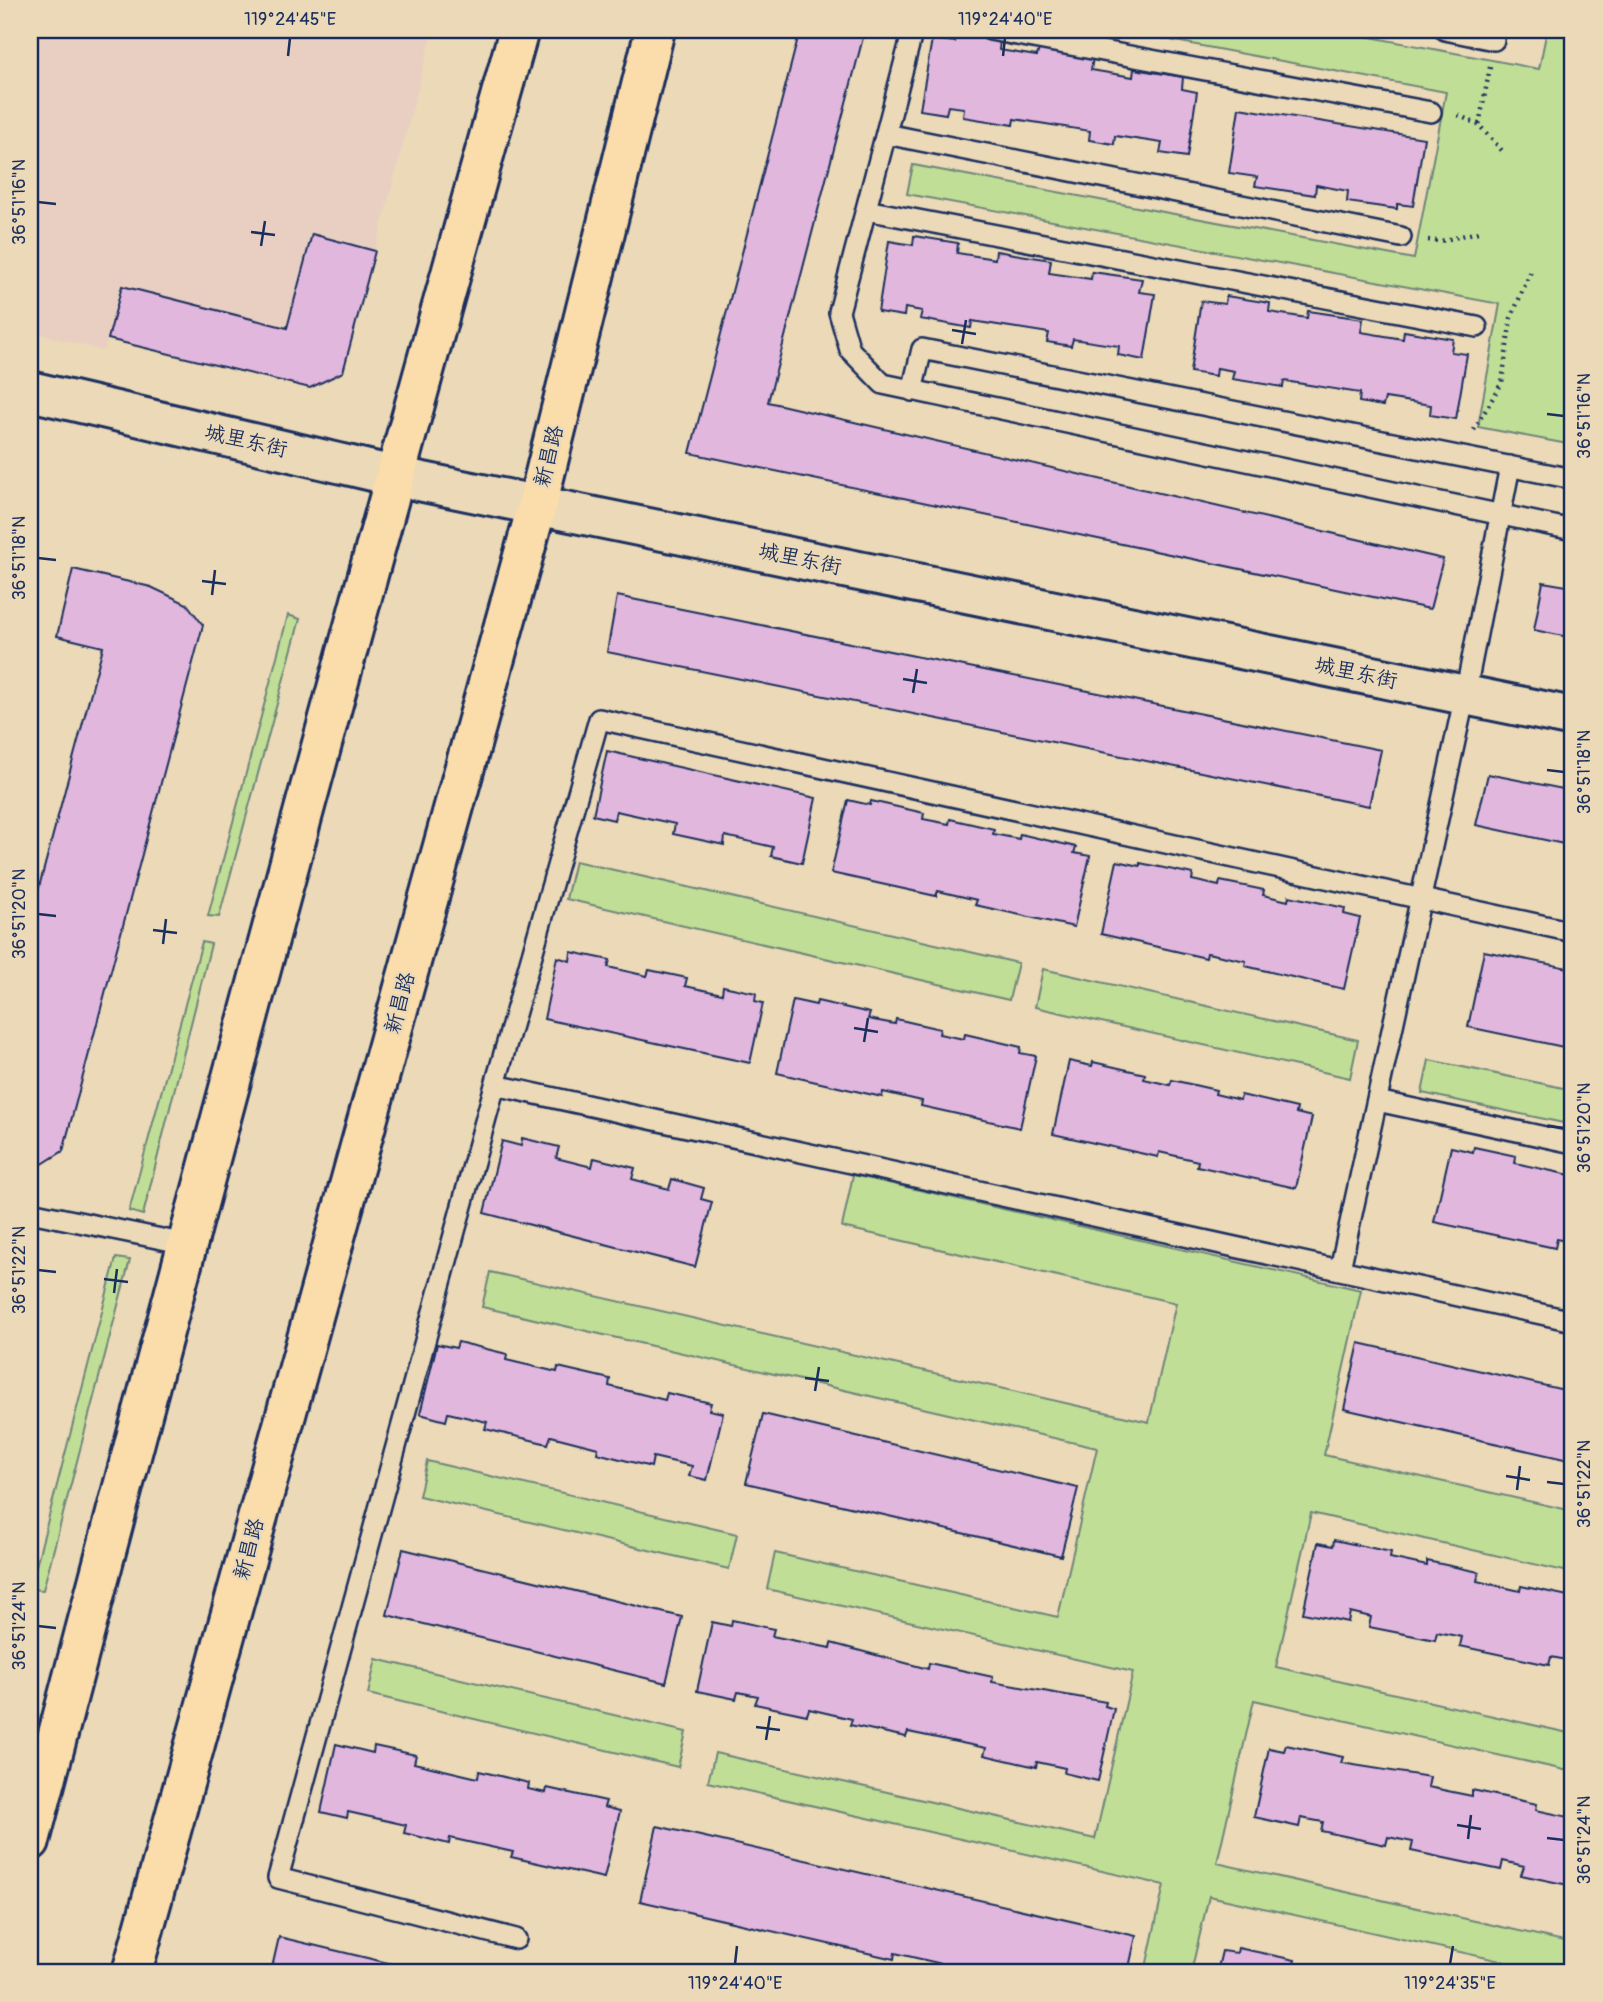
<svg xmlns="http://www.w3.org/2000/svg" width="1603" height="2002" font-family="Pangolin,'LXGW WenKai TC',sans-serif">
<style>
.built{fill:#e8cfc2}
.green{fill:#c1de96;stroke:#6e867a;stroke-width:2}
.building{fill:#e1b7dd;stroke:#1b2f5e;stroke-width:2}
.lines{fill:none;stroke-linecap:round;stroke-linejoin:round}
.lane-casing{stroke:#1b2f5e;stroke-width:24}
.secondary-casing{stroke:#1b2f5e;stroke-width:44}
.primary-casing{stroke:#1b2f5e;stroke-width:44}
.path{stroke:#1b2f5e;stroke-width:4.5;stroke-dasharray:2 5;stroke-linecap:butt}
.lane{stroke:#ebd9b7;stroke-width:19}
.secondary{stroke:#ebd9b7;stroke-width:38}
.primary{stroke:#fbddab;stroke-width:38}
.ticks{fill:none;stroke:#1b2f5e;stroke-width:2.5}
.labels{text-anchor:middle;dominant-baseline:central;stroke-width:5;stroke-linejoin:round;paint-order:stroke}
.street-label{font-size:21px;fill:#1b2f5e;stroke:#ebd9b7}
.neatline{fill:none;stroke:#1b2f5e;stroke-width:2.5}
.ticks-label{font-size:18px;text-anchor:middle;fill:#1b2f5e}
</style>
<rect width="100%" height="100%" fill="#ebd9b7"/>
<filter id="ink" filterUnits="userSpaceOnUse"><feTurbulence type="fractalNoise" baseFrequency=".0143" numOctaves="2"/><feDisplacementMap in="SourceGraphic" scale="14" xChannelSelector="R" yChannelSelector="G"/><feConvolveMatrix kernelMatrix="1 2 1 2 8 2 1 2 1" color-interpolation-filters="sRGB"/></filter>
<g filter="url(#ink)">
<path class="built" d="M30,30H433L343,372L310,388L108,339L104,351L30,331Z"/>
<path class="green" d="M1117,30H1333L1539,69L1547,30H1573V445L1478,427L1500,304L907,194L913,165L1414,259L1446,92Z
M288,615L300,619L219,917L208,916Z
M575,861L1018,963L1009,1000L566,899Z
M202,942L211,944L143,1215L129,1211Z
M1043,969L1358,1040L1350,1078L1035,1007Z
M1429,1060L1573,1090V1125L1422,1093Z
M853,1175L1361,1290L1324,1455L1573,1511V1573L1311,1513L1276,1667L1573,1734V1772L1254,1700L1217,1863L1573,1943V1972H1550L1209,1896L1191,1972H1145L1164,1885L708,1782L715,1753L1095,1839L1133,1672L767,1589L775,1553L1058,1617L1097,1448L482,1307L490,1272L1149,1422L1176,1303L842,1227Z
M116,1258L130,1260L43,1590L30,1589Z
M427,1461L737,1534L729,1569L419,1496Z
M376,1659L686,1732L678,1767L368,1694Z"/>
<path class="building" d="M800,30H865L768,402L1443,559L1430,609L690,453Z
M957,33L1000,41L999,50L1037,56L1039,49L1093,57L1091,70L1133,77L1134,69L1183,77L1182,89L1197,92L1187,157L1160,153L1162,143L1115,136L1114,144L1089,140L1090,131L1014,119L1013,125L963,117L964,108L948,106L946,114L920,110L932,39L955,42Z
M1239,108L1424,138L1413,206L1397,204V209L1347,202L1348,191L1316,185L1315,195L1255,186L1257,177L1229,173Z
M312,234L375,251L343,372L310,388L108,339L122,286L287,328Z
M914,236L958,243L957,253L995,259L996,251L1051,260L1049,273L1091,279L1092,272L1142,279L1139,292L1155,294L1144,360L1118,355L1119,346L1073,339L1071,346L1047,342L1049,333L972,321L971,328L920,319L922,311L905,308L904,316L878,312L889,241L913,245Z
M1226,296L1270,303L1269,312L1307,318L1308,311L1363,319L1361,332L1403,339L1404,331L1453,339L1451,352L1467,354L1456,419L1430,415L1431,405L1385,398L1383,406L1359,402L1360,393L1284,381L1283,387L1232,379L1234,371L1217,368L1216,376L1190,372L1201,301L1225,304Z
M73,569L151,587L187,604L203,625L63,1151L36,1168L30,1166V921L103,647L57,636Z
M1543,582L1573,587V638L1534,630Z
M617,596L1381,750L1369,806L607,652Z
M607,751L816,798L802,863L771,856L773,847L725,836L724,845L673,834L675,824L616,811L614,820L593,815Z
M1488,774L1573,791V846L1476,825Z
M848,800L870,805L871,801L924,813L923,819L949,824L950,819L994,829L993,834L1019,839L1020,834L1076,847L1074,853L1090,856L1074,927L975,905L977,900L938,891L936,896L831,873Z
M1117,861L1140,866V863L1193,874L1192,880L1219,886L1220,881L1264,890L1263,895L1288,901L1289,896L1345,908L1344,914L1360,918L1344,989L1245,966L1246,961L1207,953L1206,958L1101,934Z
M1484,951L1573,969V1049L1468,1027Z
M571,952L610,960L608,967L647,976L649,970L687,978L685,986L722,994L723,986L756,993L755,1001L763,1003L750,1063L544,1019L557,957L570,961Z
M793,1000L816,1005L817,1001L870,1013L868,1019L895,1024L896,1019L940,1029L939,1034L964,1039L965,1034L1021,1047L1020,1053L1036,1056L1020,1128L921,1106L922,1101L883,1092L882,1097L777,1073Z
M1069,1061L1092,1066L1093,1062L1145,1074L1144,1079L1170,1085L1172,1080L1216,1090L1215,1094L1240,1100L1241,1095L1297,1108L1296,1113L1312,1117L1296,1188L1197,1166L1198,1161L1159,1152L1158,1157L1053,1134Z
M522,1138L559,1147L556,1158L592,1167L594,1158L635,1168L632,1179L669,1189L672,1179L704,1188L701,1199L712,1202L695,1267L484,1213L502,1141L521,1146Z
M1451,1147L1473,1152L1474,1147L1516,1156L1515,1163L1570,1175L1573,1168V1243L1557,1239L1555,1248L1434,1222Z
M458,1342L507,1354L506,1360L557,1372L558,1367L610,1379L609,1386L665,1400L667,1393L711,1403L709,1410L723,1413L707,1480L689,1476L692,1466L653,1457L651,1467L597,1453L598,1448L551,1436L548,1444L485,1429L487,1422L448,1413L446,1421L420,1414L437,1344L456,1348Z
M1359,1343L1573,1392V1461L1344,1409Z
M763,1414L1078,1488L1061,1556L746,1483Z
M1334,1540L1391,1552L1390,1558L1427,1566V1561L1479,1572L1477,1581L1520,1591L1521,1586L1573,1597V1671L1570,1670L1572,1661L1551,1657L1549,1665L1460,1646L1462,1637L1437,1632L1435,1640L1369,1627L1371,1617L1350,1612L1348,1622L1303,1613L1318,1543L1333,1546Z
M403,1549L682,1617L666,1683L387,1615Z
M732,1620L774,1629L772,1636L830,1648L831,1643L928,1669L929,1663L993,1677L992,1682L1106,1702L1105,1706L1114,1709L1098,1781L1064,1773L1065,1768L1037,1762L1036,1767L984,1755L986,1748L908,1732L906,1737L850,1725L852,1719L809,1709L807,1715L755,1704L758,1696L738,1692L736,1699L697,1691L712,1622L731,1626Z
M336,1744L373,1753L374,1746L416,1755L414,1763L478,1778L479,1771L529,1783L528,1789L546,1793L547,1788L606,1801L604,1807L620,1811L604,1878L511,1857L513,1852L450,1838L449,1844L404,1833L406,1825L348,1812L347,1818L321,1812Z
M1286,1745L1343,1757L1341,1763L1430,1777L1428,1787L1472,1796V1790L1537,1804L1536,1810L1573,1818V1886L1521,1875L1524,1866L1503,1861L1501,1870L1411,1851L1413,1842L1388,1837L1386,1845L1321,1831L1323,1822L1301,1818L1299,1827L1254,1817L1269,1748L1284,1751Z
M657,1826L1136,1936L1128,1972H976L895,1953L894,1959L640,1901Z
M279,1937L426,1972H271Z
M1238,1948L1295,1960L1294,1966L1324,1972H1217L1222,1951L1237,1953Z"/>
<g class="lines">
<g class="lane-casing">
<path id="lane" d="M913,30L839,312L850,350L883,384L1573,530
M990,30L1431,112
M1445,30L1494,40
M886,134L1401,237
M866,210L1477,327
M912,391L922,349L1573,479
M495,1085L1573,1321
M1377,1101L1573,1143
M30,1212L186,1244
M1340,1269L1465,695L1510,466
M516,1939L278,1878L495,1085L599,719L1573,932"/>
</g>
<g class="secondary-casing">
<path id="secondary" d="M30,391L394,476L1573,717"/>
</g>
<g class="primary-casing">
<path id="primary" d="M30,1841C188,1236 350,632 519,30
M132,1972L537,506L655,30"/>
</g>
<path class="path" d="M1490,67L1479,125L1505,154
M1458,115L1479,125
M1428,240L1441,241L1482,231
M1474,430L1502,382L1511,318L1531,271"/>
<use href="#lane" class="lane"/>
<use href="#secondary" class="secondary"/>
<use href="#primary" class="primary"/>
</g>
</g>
<path class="ticks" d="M288,56L290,38M1003,56L1005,38M38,202L56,204M251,232L275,235M261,246L265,221M952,330L976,334M962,344L966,320M1547,414L1564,416M38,558L56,560M202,581L226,584M212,595L215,570M903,679L927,683M913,693L917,669M1547,770L1564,772M38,914L56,916M153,930L177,933M163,944L166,919M854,1028L878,1032M864,1042L868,1018M1547,1126L1564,1128M38,1270L56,1272M104,1279L128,1282M114,1293L117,1269M805,1378L829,1381M815,1391L819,1367M1506,1476L1530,1480M1547,1482L1564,1484M1517,1490L1520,1466M38,1626L56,1628M756,1727L780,1730M766,1740L770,1716M1457,1825L1481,1829M1547,1838L1564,1840M1468,1839L1471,1815M735,1964L737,1946M1450,1964L1453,1946"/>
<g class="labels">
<g class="street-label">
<text transform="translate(246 441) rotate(13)">城里东街</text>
<text transform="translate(549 456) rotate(-76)">新昌路</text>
<text transform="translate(800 559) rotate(12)">城里东街</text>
<text transform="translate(1356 673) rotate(12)">城里东街</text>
<text transform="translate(400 1003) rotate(-75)">新昌路</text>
<text transform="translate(249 1549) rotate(-75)">新昌路</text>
</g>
</g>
<rect width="1603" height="2002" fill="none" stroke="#ebd9b7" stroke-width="77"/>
<rect x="38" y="38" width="1526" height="1926" class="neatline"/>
<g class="ticks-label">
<text x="290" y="25">119°24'45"E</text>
<text x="1005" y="25">119°24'40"E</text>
<text transform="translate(19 202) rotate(-90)" y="6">36°51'16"N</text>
<text transform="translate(1584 416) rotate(-90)" y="6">36°51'16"N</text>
<text transform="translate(19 558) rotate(-90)" y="6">36°51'18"N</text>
<text transform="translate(1584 772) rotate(-90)" y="6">36°51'18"N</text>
<text transform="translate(19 914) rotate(-90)" y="6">36°51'20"N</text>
<text transform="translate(1584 1128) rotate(-90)" y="6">36°51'20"N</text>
<text transform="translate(19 1270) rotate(-90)" y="6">36°51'22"N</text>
<text transform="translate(1584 1484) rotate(-90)" y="6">36°51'22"N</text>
<text transform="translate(19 1626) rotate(-90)" y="6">36°51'24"N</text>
<text transform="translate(1584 1840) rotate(-90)" y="6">36°51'24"N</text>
<text x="735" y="1989">119°24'40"E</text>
<text x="1450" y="1989">119°24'35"E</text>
</g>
</svg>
